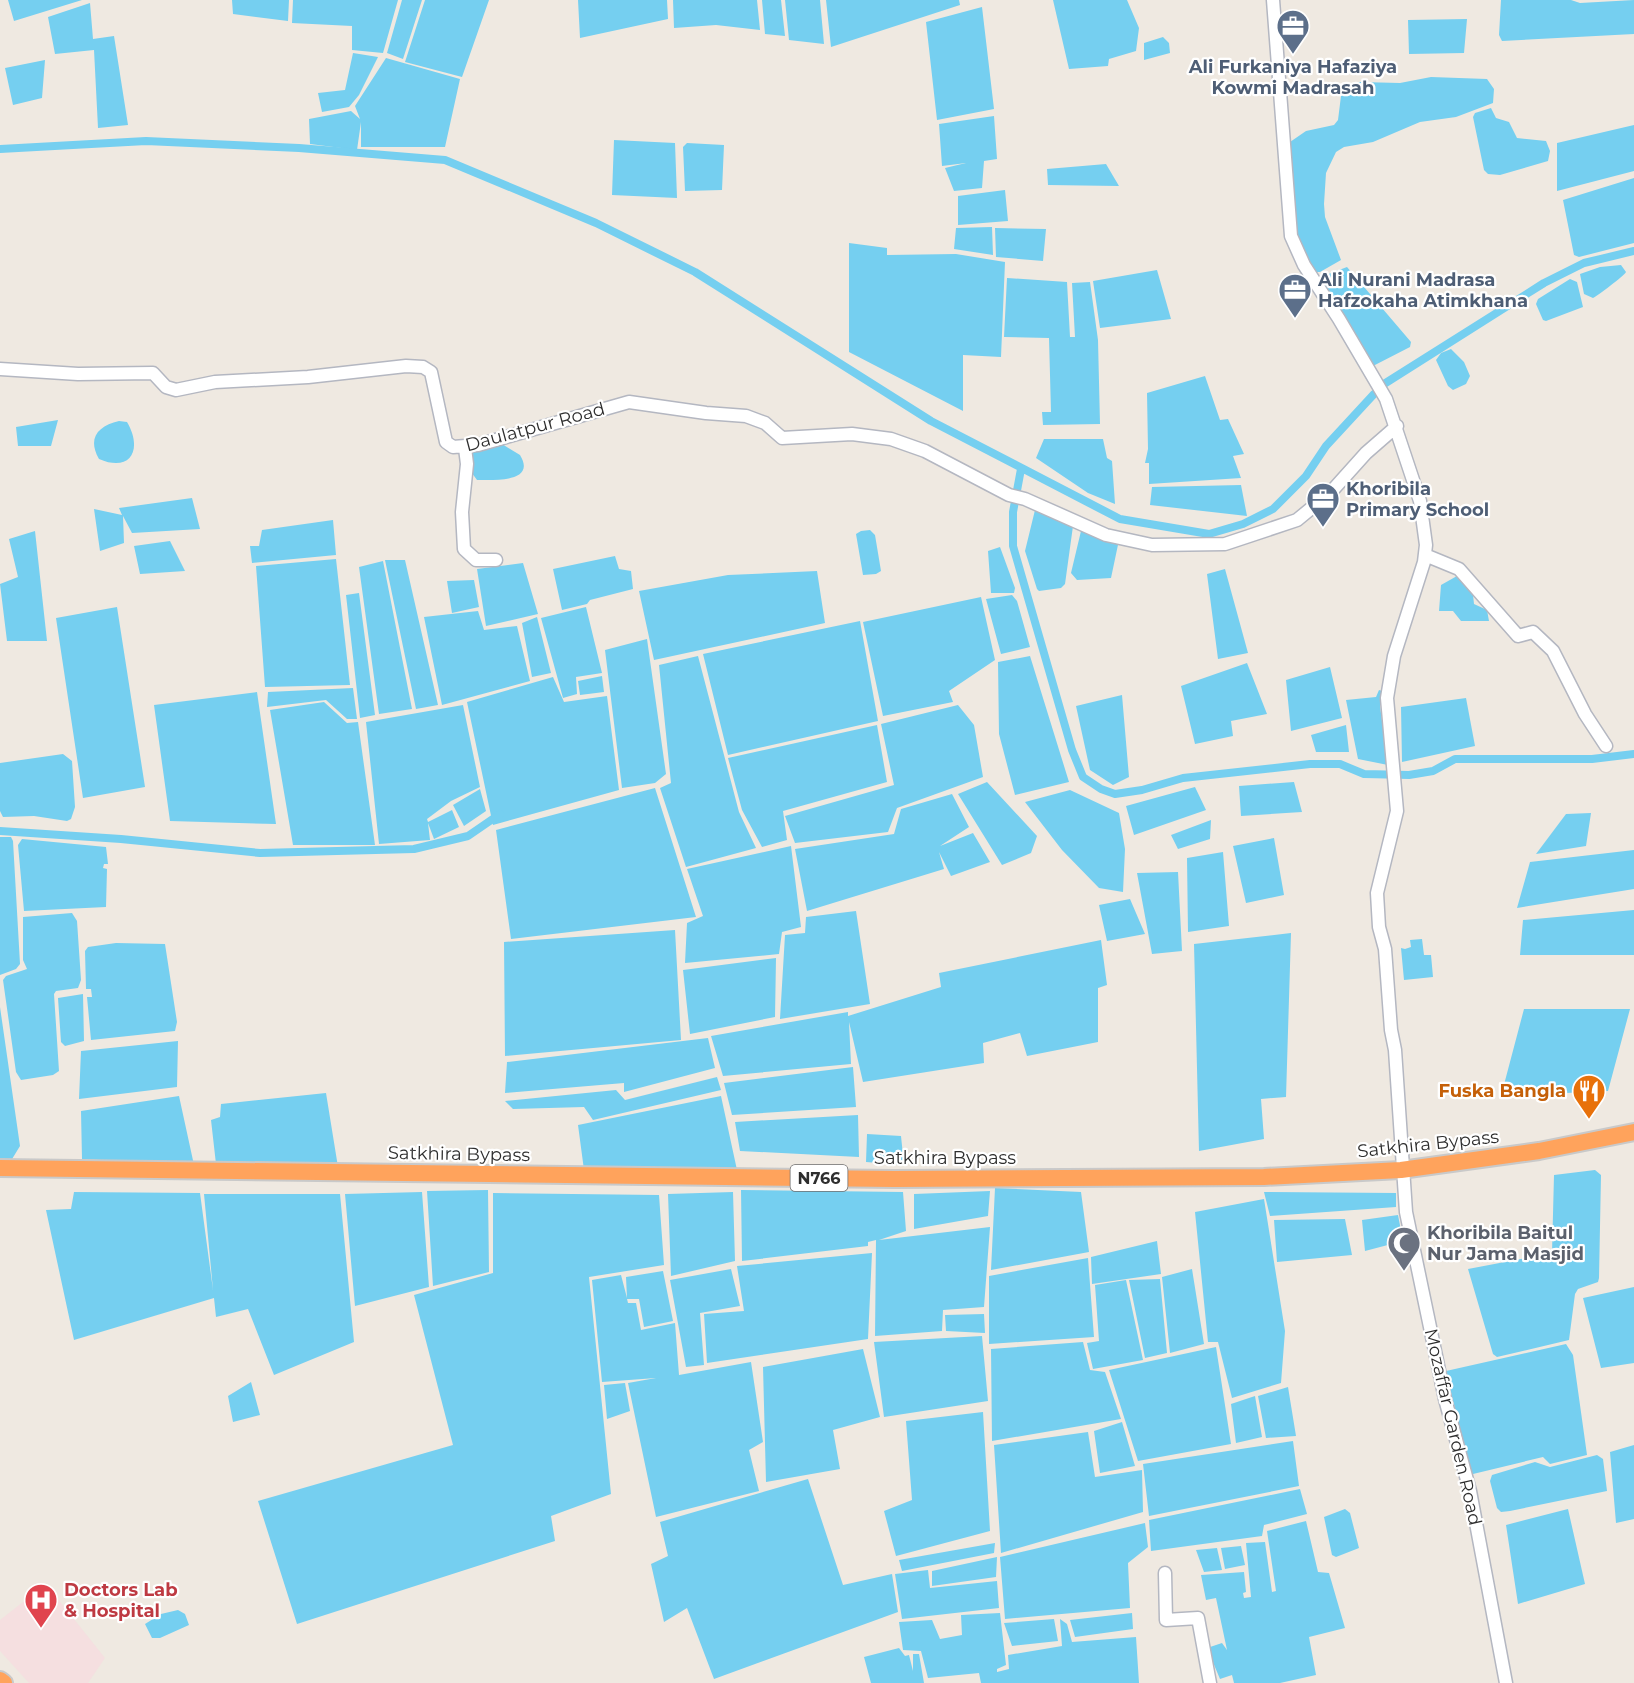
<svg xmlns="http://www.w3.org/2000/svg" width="1634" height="1683" font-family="Montserrat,sans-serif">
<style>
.medical{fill:#f5dfe0}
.water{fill:#75cff0}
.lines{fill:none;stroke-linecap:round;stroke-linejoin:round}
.canal{stroke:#75cff0;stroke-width:8}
.minor-casing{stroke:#b4b7c1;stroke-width:15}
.highway-casing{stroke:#c9c9c9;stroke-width:20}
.minor{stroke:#fff;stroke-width:12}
.highway{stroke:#ffa35c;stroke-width:16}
.labels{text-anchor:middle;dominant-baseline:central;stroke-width:4.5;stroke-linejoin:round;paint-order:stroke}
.shield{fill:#fff;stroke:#6d6d6d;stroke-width:1.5}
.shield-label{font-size:16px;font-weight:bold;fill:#2e2e2e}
.service-label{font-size:18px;font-weight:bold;fill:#4e5e75;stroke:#fff;text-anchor:start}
.street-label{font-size:18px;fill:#2e2e2e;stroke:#fff}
.food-label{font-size:18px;font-weight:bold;fill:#c56008;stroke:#fff;text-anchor:end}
.worship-label{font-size:18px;font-weight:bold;fill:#5b616d;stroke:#fff;text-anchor:start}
.health-label{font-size:18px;font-weight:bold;fill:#be3a42;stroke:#fff;text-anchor:start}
</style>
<rect width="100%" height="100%" fill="#efe9e1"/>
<path class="medical" d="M46,1584L105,1658L88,1683H29L0,1651V1620Z"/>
<path class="water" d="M8,0H82L14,21Z
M232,0H289L288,21L233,14Z
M293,0H398L383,53L352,50V26L292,23Z
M402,0H422L403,59L387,53Z
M425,0H489L462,77L405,62Z
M578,0H667L668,19L580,38Z
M673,0H757L760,30L716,25L674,28Z
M762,0H781L785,36L765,34Z
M785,0H820L824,44L789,40Z
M826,0H959L960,5L831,47Z
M1053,0H1127L1139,28L1136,51L1109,59L1108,66L1069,69Z
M1501,0H1571L1580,3L1634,0V34L1502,41L1499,35Z
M90,3L93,39L114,36L128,125L98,128L94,50L55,54L48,17Z
M982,7L994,109L937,120L926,22Z
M1467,19L1464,53L1409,54L1408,20Z
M1163,37L1169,43L1170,53L1144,60V43Z
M353,53L378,57L359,95L349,107L322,112L318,93L345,90Z
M386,58L460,79L445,147H361V122L357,150L310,144L309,119L351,111L360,119L355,106Z
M45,60L42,98L13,105L5,68Z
M1431,77L1487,79L1494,89L1493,103L1456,117L1420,122L1373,142L1344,147L1336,152L1326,173L1324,204L1325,217L1341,260L1320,272H1315L1296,236L1290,142L1306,131L1334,125L1338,120L1341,96L1346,89L1360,82L1400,83Z
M1491,108L1496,118L1509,122L1517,138L1546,141L1550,151L1548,161L1500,175L1488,174L1484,170L1473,117L1475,113Z
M994,116L997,159L984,161L982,188L954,191L945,168L966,163L942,166L939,124Z
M1634,125V171L1557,191V143Z
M614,140L675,143L677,198L612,195Z
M687,143L724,145L722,190L685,191L683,147Z
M1106,164L1119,186L1048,185L1047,169Z
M1634,178V243L1579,257L1574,255L1563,200Z
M1005,190L1008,221L958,225V196Z
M992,227L993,255L954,249L956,228Z
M995,228L1046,229L1043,261L996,257Z
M849,243L887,248V255L956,254L1005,262L1001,357L963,355V411L849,352Z
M1621,265L1626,272C1624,276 1597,296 1593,298L1584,294L1580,274L1600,267Z
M1347,267L1411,342L1410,347L1373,366L1318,278Z
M1157,270L1171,319L1100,328L1093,281Z
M1007,278L1067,282L1070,337H1075L1072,283L1090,282L1098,340L1100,424L1043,425L1042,412H1051L1049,338L1004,337Z
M1570,279L1577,282L1583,307L1546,321L1543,320L1536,304L1538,299Z
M1451,349L1464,362L1470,376L1466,384L1453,390L1448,386L1436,360L1441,353Z
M1205,376L1220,420L1228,419L1244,454L1233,456L1241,478L1149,484V463H1145L1148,449L1147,393Z
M58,420L51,446H18L16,427Z
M119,421L127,422C143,449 131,473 99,459C87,438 98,426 119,421Z
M1044,439H1103L1107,458L1112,461L1115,504L1088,493L1036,458Z
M502,444L520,455C537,483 493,480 477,480L469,469L470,450Z
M1241,485L1247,516L1150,505L1152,487Z
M192,498L200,529L132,533L123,516L124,543L100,551L94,509L122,515L119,508Z
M1035,510L1073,526L1065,584L1061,588L1039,591L1037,589L1025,551Z
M333,520L336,555L252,563L250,546H259L262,530Z
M870,530L875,535L881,571L876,574L863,575L856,534L861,531Z
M35,531L47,641H7L0,584L18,577L9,539Z
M1081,531L1119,540L1111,578L1077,580L1071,573Z
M170,541L185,571L140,574L134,546Z
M1000,547L1015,588L1014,593H991L988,551Z
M615,556L619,569L631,571L633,589L590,600L587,604L562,610L553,569Z
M336,559L350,685L265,687L256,566Z
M385,560H405L438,705L416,709Z
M383,561L412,709L379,714L359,567Z
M523,563L538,614L486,626L477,569Z
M1225,569L1248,653L1218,659L1207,574Z
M817,571L825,623L654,660L639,591L728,575Z
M1457,576L1472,585L1474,604L1487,610L1489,621H1461L1453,611H1439L1441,585Z
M474,580L479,607L452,613L447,581Z
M359,593L375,715L360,718L346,595Z
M1012,595L1017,601L1030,647L1001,654L986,599Z
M981,597L995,660L949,691L953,702L883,716L863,622Z
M117,607L145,787L83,798L56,618Z
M586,607L602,673L576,677L577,694L563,698L541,618Z
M478,611L484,630L517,626L530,681L442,705L424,617Z
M537,617L551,673L532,677L522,623Z
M860,621L878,721L728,755L703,654Z
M647,639L666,774L655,783L622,788L605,650Z
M698,656L739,812L756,848L686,867L660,788L671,783L659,665Z
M1030,656L1069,782L1015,795L999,734L998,662Z
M1247,663L1267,714L1231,721L1233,736L1195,744L1181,686Z
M1330,667L1342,718L1291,731L1286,680Z
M602,676L604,692L580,695L578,681Z
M553,677L564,702L607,696L619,790L493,825L467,702Z
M353,688L357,719H347L326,700L267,707L268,692Z
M1379,690L1382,691L1380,706L1388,765L1358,759L1346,700L1376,697Z
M257,692L276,824L170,821L154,705Z
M1122,695L1129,777L1113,785L1090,770L1076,706Z
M1466,698L1475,746L1402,762L1401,707Z
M324,702L347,723L358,722L375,845H293L270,710Z
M463,705L480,787L451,801L427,819L428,822L452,810L459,827L434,839L428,823L430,840L379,844L366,722Z
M958,705L974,725L983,777L897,808L888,832L795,843L785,816L894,785L881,724Z
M877,725L887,782L783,811L787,840L762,847L742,810L728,758Z
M1346,725L1349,752H1316L1311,735Z
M63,754L72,761L75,807L71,819L67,821L34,816L3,817L0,811V763Z
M987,782L1037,836L1031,853L1002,865L958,794Z
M1294,782L1302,812L1241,816L1239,786Z
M1195,787L1206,810L1134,835L1126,806Z
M655,788L696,917L511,939L496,830Z
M480,789L486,811L464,826L453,805Z
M1070,790L1119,813L1125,849L1123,892L1099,888L1062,850L1025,802Z
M952,794L969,827L940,846L973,833L990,862L951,876L939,852L944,869L807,911L795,849L894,834L901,809Z
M1591,813L1586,846L1536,854L1566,814Z
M1211,820L1210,839L1178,849L1171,835Z
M0,837H11L13,841L20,964L16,969L0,975Z
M1274,838L1284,895L1246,903L1233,846Z
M22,839L106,847L108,864H104L103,868L107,869L106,907L24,911L18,845Z
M791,846L801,927L782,932L779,954L685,963L687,923L703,916L687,869Z
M1634,850V889L1517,908L1530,862Z
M1223,852L1229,926L1188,932L1187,858Z
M1178,872L1182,951L1152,954L1137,873Z
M1130,899L1145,934L1107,941L1099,905Z
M1634,910V955H1520L1523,920Z
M856,911L870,1004L780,1019L785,935L805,933L806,917Z
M72,913L77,921L81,980L78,988L56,991L54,994L59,1071L53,1075L21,1080L16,1072L3,980L6,976L27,969L23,960V917Z
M675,930L681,1040L505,1056L504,942Z
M1291,933L1286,1097L1261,1099L1264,1139L1199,1151L1194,944Z
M1422,939L1424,955H1431L1433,977L1404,980L1401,948L1405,949L1411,947L1410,940Z
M1101,940L1107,985L1098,988V1042L1027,1056L1020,1033L983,1043L984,1063L863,1082L849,1022L851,1064L723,1076L711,1036L848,1012V1016L941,987L939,973Z
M116,943L165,944L177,1022L175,1031L91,1040L87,997H92L91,989H86L85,951L88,947Z
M776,958L775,1017L690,1034L683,970Z
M83,994L84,1041L65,1046L61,1042L58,998Z
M0,1007L20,1146L9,1164H0Z
M1524,1009H1630L1608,1091L1501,1096Z
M708,1038L715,1068L624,1092V1083L505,1093L507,1062Z
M178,1041L177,1087L79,1099L81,1051Z
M853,1067L856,1107L732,1115L724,1083Z
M717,1077L721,1090L593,1120L584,1107L513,1109L505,1101L616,1090L625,1100Z
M326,1093L338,1167L216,1164L211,1120L220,1117L221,1104Z
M179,1096L194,1165L82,1159L81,1111Z
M721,1096L737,1170H584L578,1125Z
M858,1115L859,1157L740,1151L735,1122Z
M867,1134L901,1136L904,1165L866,1162Z
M1595,1170L1601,1175L1599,1278L1598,1282L1578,1289L1575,1294L1569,1340L1497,1357L1493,1354L1468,1269L1552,1253L1554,1175Z
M995,1188L1081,1192L1089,1252L991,1270Z
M488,1190L489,1272L433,1286L427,1191Z
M741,1190L903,1192L906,1231L879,1240L990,1227L984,1307L943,1310L942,1331L875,1336L876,1240L868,1242V1246L742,1261Z
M990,1191L988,1216L914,1229V1194Z
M74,1192L200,1193L213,1290L204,1194H340L354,1342L274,1375L248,1309L216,1317L214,1298L74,1340L46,1210L71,1209Z
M422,1192L429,1287L355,1306L345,1194Z
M733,1192L735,1261L671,1276L668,1194Z
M1264,1192L1396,1193V1207L1270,1216Z
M493,1193L659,1195L664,1265L589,1277L611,1494L551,1516L555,1541L297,1624L258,1501L453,1445L414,1295L493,1273Z
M1264,1199L1285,1331L1281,1383L1232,1398L1218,1342H1208L1195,1212Z
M1398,1215L1403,1241L1365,1251L1362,1220Z
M1345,1219L1352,1255L1277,1262L1274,1220Z
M1157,1241L1161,1274L1092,1284L1091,1257Z
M872,1253L868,1339L707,1363L704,1314L744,1311L737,1266Z
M1088,1258L1094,1337L989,1344V1276Z
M731,1269L740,1306L700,1313L704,1365L686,1367L670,1280Z
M1192,1269L1204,1344L1170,1353L1162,1277Z
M663,1271L673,1321L644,1327L639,1299H627L628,1303H636L641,1330L675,1323L679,1375L751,1362L763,1442L749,1450L759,1491L656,1517L628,1383L656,1378L602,1382L592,1280L621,1275L627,1298L626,1277Z
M1160,1279L1167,1353L1145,1358L1129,1280Z
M1126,1280L1143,1360L1093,1369L1087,1343L1099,1341L1095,1285Z
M1634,1287V1363L1601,1368L1583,1298Z
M984,1314L985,1333L946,1331L945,1315Z
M982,1336L988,1401L884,1417L874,1342Z
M1083,1342L1090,1370L1105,1372L1121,1419L992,1441L991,1349Z
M1566,1344L1573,1355L1587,1455L1550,1464L1543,1457L1473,1474L1469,1468L1446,1371Z
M1216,1347L1231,1444L1138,1461L1109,1370Z
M863,1349L880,1417L833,1430L840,1469L766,1482L763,1367Z
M251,1382L260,1415L233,1422L228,1396Z
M625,1383L630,1411L607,1419L604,1385Z
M1288,1387L1296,1436L1266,1438L1258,1396Z
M1255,1396L1262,1437L1236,1443L1231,1404Z
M983,1412L990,1531L896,1556L884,1511L912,1500L906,1421Z
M1122,1422L1135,1466L1100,1473L1094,1431Z
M1088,1432L1095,1477L1142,1470L1143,1512L1001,1553L994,1445Z
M1293,1441L1299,1486L1149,1516L1143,1464Z
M1634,1445V1519L1616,1523L1610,1452Z
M1597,1455L1603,1459L1607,1491L1510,1511L1501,1512L1497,1508L1490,1481L1492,1475L1535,1462L1550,1467Z
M808,1479L843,1585L892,1574L898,1612L714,1679L687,1608L664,1622L651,1564L668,1556L660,1522Z
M1300,1489L1307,1514L1264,1525L1262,1536L1151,1551L1149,1520Z
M1345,1509L1350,1513L1359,1548L1336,1557L1332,1555L1324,1517Z
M1568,1509L1585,1584L1518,1604L1506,1525Z
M1306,1521L1318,1572L1329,1573L1345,1628L1309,1637L1316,1675L1280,1683H1234L1232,1675L1220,1679L1207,1648L1222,1643L1227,1650L1216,1598L1206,1600L1201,1575L1244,1572L1246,1592L1243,1593L1244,1598L1251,1597L1246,1543L1265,1542L1272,1592L1276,1591L1267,1531Z
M1145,1523L1148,1547L1128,1563L1130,1608L1005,1619L1000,1557Z
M995,1543L994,1553L902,1571L899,1560Z
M1241,1546L1245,1565L1225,1569L1221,1548Z
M1217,1548L1222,1570L1204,1572L1196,1550Z
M997,1557L996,1577L932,1586V1571Z
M928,1570L930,1588L997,1581L999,1608L902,1619L895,1574Z
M178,1610L185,1614L189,1625L160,1638H152L145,1624L161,1614Z
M1000,1613L1006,1665L997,1669V1672L1009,1669L1008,1655L1062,1646L1060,1619L1067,1624L1072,1642L1136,1637L1139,1683H981L979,1673L928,1678L921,1651L903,1650L899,1622L932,1620L940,1639L962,1635L961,1615Z
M1132,1613L1133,1629L1075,1637L1070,1620Z
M1054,1619L1058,1641L1012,1646L1004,1623Z
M899,1648L905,1656L909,1655L913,1671V1654H919L924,1683H871L864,1657Z"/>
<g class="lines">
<path class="canal" d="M0,149L146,141L299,148L445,160L596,223L695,272L931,421L1120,519L1209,534L1243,524L1273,509L1306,476L1326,446L1374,394
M1384,384L1544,283L1584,263L1634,251
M1021,469L1013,512V546L1072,750L1083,777L1101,789L1115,794L1142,790L1183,778L1310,764H1340L1364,774L1409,775L1433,771L1455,759H1592L1634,754
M0,831L121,839L260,853L414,849L468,836L500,814"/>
<g class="minor-casing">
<path id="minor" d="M1273,0L1291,236L1304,265L1339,319L1386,399L1420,501L1426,545L1424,562L1394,656L1387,698L1397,811L1377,893L1379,927L1385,949L1391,1030L1395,1050L1406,1212L1445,1399L1470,1491L1506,1683
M0,369L78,374L153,373L166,387L176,390L215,382L308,377L406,366L423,367L431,372L446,442L453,447L478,445L629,402L706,413L746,416L765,423L782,438L852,434L891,439L925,451L1009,495L1025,499L1106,535L1152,545L1225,544L1297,520L1331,492L1366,453L1397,426
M465,448L467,464L462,512L464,549L476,560H496
M1425,555L1459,569L1518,636L1533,632L1553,651L1585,714L1606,746
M1165,1573L1166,1620L1198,1618L1210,1683"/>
</g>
<g class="highway-casing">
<path id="highway" d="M0,1168L894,1179L1264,1177L1401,1170L1539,1151L1634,1132
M0,1680L4,1683"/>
</g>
<use href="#minor" class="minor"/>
<use href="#highway" class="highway"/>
</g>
<defs>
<g id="office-pin" transform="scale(1.725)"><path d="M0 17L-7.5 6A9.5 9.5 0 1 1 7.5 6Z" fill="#5c6f8a" stroke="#fff"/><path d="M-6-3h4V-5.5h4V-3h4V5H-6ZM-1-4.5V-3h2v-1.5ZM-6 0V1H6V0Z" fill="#fff"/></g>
<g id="restaurant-pin" transform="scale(1.725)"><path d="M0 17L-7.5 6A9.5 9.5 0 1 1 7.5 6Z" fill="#e8710a" stroke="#fff"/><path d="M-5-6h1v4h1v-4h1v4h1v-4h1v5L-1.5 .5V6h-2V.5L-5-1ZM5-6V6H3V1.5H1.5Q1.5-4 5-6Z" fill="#fff"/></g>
<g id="mosque-pin" transform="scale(1.725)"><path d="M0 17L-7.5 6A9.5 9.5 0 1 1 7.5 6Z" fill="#6b7280" stroke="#fff"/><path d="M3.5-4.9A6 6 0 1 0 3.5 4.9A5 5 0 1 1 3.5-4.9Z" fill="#fff"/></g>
<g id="hospital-pin" transform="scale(1.725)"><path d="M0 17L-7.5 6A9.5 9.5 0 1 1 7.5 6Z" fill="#e0444e" stroke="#fff"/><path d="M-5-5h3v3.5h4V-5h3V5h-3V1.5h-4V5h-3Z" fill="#fff"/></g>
</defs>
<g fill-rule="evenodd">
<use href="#office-pin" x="1293" y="26"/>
<use href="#office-pin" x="1295" y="290"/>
<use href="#office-pin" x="1323" y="499"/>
<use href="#restaurant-pin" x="1589" y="1091"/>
<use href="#mosque-pin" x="1404" y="1243"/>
<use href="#hospital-pin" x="41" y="1600"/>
</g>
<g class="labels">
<rect class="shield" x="790.5" y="1165" width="57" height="26" rx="4.5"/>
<g class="shield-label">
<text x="819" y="1178">N766</text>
</g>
<g class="service-label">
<text x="1293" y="67" text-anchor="middle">Ali Furkaniya Hafaziya<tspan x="1293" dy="21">Kowmi Madrasah</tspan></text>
<text x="1318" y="280">Ali Nurani Madrasa<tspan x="1318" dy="21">Hafzokaha Atimkhana</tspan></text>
<text x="1346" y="489">Khoribila<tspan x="1346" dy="21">Primary School</tspan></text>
</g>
<g class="street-label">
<text transform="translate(535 427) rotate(-15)">Daulatpur Road</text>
<text transform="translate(1428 1144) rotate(-6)">Satkhira Bypass</text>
<text transform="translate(459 1154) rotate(1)">Satkhira Bypass</text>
<text x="945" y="1158">Satkhira Bypass</text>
<text transform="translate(1453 1427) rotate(77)">Mozaffar Garden Road</text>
</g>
<g class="food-label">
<text x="1566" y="1091">Fuska Bangla</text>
</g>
<g class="worship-label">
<text x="1427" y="1233">Khoribila Baitul<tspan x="1427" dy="21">Nur Jama Masjid</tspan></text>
</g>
<g class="health-label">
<text x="64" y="1590">Doctors Lab<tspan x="64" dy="21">&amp; Hospital</tspan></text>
</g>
</g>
</svg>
